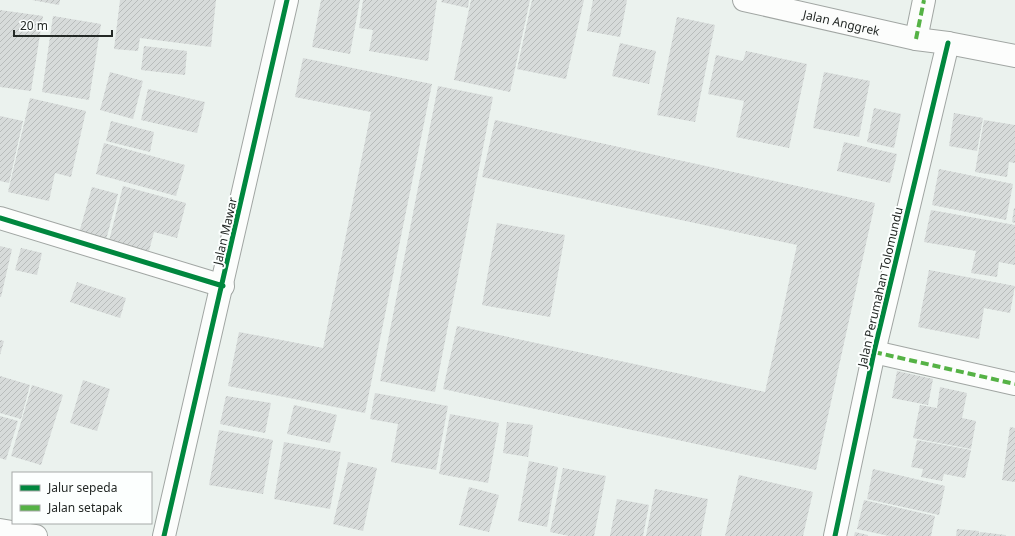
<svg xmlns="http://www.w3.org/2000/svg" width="1015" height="536" font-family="'Noto Sans',sans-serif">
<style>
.building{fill:url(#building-hatch)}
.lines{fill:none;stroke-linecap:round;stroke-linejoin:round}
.minor-casing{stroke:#a1a6a3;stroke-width:24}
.major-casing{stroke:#a1a6a3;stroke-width:24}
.minor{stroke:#fcfdfc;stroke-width:22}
.major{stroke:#fcfdfc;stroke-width:22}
.quiet{stroke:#55b245;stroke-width:4;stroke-dasharray:8 4;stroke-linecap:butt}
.cycleway-casing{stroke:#fcfffe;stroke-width:8}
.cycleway{stroke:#00873e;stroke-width:5}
.labels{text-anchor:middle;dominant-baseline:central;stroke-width:4;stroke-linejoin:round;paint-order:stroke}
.street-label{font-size:12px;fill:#242926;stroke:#fcfffe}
</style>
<defs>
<pattern id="building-hatch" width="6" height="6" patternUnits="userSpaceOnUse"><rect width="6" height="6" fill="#d7dbda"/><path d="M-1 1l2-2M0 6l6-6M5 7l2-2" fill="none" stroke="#b8bcbb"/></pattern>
</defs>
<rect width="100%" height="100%" fill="#ebf2ee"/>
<path class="building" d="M32,0H60L59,5Z
M120,0H216L211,47L140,38L138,51L114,49Z
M321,0H360L350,54L312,47Z
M363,0H437L428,61L369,51L373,30L359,28Z
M442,0H469L468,8L441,2Z
M471,0H530L510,92L454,80Z
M532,0H584L566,79L517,69Z
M593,0H627L620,37L587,31Z
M0,10L43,16L31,91L0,87Z
M53,16L101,24L89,100L42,92Z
M677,17L715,25L695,122L657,115Z
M620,43L656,51L649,84L612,76Z
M144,46L187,51L185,75L141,70Z
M746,51L807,64L789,148L736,137L744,101L708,94L716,55L743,61Z
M303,58L432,84L365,413L228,386L239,332L323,348L371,112L295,97Z
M110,72L143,81L133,119L100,110Z
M824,72L870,81L859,137L813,128Z
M438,86L493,97L435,392L380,381Z
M148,89L205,102L197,133L141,120Z
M30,98L86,111L71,177L55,173L49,201L8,192Z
M874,108L901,114L894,148L867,142Z
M954,113L983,118L977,151L949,146Z
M0,116L23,121L9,183L0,181Z
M495,120L875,203L816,470L443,389L457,326L765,392L797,245L482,177Z
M984,120L1015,125V163L1009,162L1007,177L975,172Z
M111,121L154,132L150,152L106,141Z
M844,142L897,154L890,183L837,171Z
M104,143L185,165L176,196L96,174Z
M939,169L1013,184L1006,220L932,205Z
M123,186L186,203L177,238L154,232L149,251L109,241Z
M92,187L118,194L106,240L79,233Z
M1014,208H1015V223L1012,222Z
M931,210L1015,225V265L999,262L997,277L971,273L976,251L924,242Z
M497,223L565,235L550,317L482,305Z
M0,246L12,249L1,297H0Z
M21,248L42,253L37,275L15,270Z
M929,270L1015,286L1010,313L984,308L979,339L918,327Z
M77,282L126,298L120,318L70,302Z
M0,340L4,341L0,355Z
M897,371L933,379L928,405L892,398Z
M0,376L30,385L21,419L0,413Z
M83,380L110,389L97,431L70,423Z
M32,385L63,395L41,465L11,456Z
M940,387L967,393L962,418L976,421L971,449L913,438L920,405L937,408Z
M375,393L448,406L436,470L391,462L398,424L370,419Z
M226,396L271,403L265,433L220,424Z
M294,405L337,415L330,443L287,434Z
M450,414L499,423L488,483L439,474Z
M0,416L18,421L6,460L0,458Z
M507,422L533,425L528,457L503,453Z
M1010,427L1015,428V482L1002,480Z
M219,430L273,440L263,494L209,485Z
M917,440L971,450L965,478L944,474L942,481L921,477L923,469L911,467Z
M284,442L341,452L330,509L274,499Z
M529,461L558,467L547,527L518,521Z
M348,462L377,468L363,531L333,524Z
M563,468L606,476L594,536H569L550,532Z
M873,469L945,486L939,515L867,499Z
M739,475L813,492L803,536H725Z
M469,487L499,495L489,532L459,525Z
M655,489L708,499L701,536H646Z
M617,499L649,505L643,536H610Z
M864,500L935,516L931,536H889L857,529Z
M957,529L979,531V536H956Z
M855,532L868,535V536H854Z
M980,532L1006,535V536H979Z"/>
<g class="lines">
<g class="minor-casing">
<g id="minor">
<path id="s1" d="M744,0L916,39L948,43L1015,56"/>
<path d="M916,39L924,0"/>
<path d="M0,218L223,286"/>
<path d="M874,352L1015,384"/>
<path d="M164,536L287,0"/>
<path d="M835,536L874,352L948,43"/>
</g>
</g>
<g class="major-casing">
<path id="major" d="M0,530L36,536"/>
</g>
<use href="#minor" class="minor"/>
<use href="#major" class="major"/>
<path class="quiet" d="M916,39L924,0
M874,352L1015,384"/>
<g class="cycleway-casing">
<path id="cycleway" d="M0,218L223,286
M164,536L287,0
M835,536L874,352L948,43"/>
</g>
<use href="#cycleway" class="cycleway"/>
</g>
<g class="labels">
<g class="street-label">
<text stroke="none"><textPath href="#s1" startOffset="100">Jalan Anggrek</textPath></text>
<text transform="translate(225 231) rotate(-77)">Jalan Mawar</text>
<text transform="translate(880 287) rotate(-77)">Jalan Perumahan Tolomundu</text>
</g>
</g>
<rect x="12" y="472" width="140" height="52" fill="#fcfffe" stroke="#a6a9a8"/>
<rect x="20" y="485" width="20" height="6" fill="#00873e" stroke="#a6a9a8"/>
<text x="48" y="492" font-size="12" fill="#242926">Jalur sepeda</text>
<rect x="20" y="505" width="20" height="6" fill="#55b245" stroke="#a6a9a8"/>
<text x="48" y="512" font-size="12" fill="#242926">Jalan setapak</text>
<path d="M14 30v6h98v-6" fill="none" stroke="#242926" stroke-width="2"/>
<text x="20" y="30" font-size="12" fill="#242926" stroke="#fcfffe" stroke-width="3" paint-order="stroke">20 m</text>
</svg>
